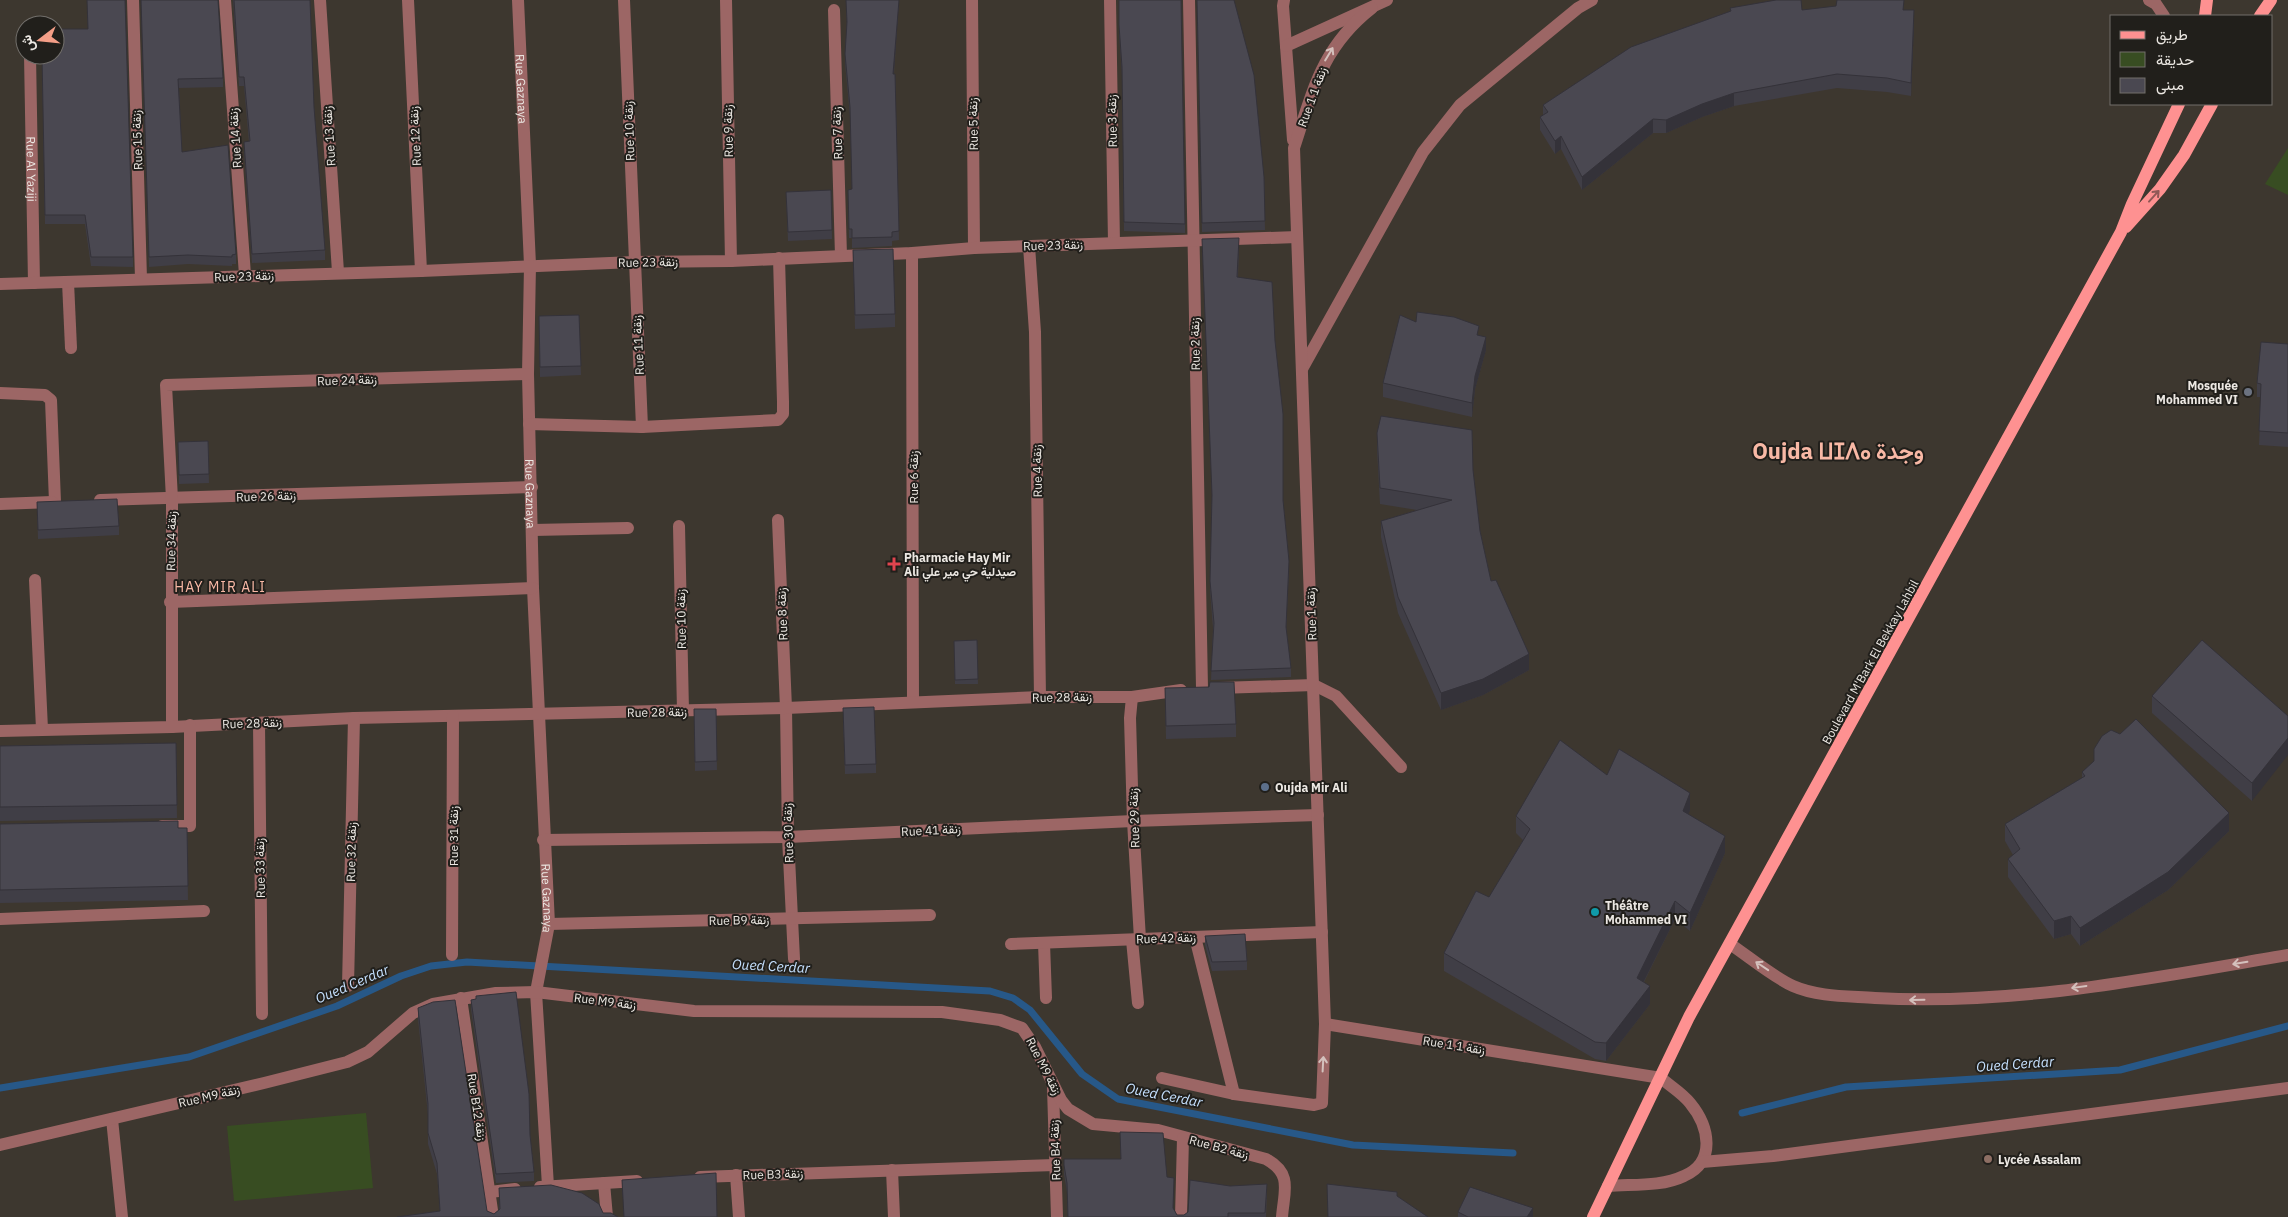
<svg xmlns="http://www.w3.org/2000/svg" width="2288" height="1217" font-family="'IBM Plex Sans',Vazirmatn,'Noto Sans Tifinagh',sans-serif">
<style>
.green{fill:#384d22}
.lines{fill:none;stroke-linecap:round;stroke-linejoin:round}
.stream{stroke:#275888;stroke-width:7}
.minor{stroke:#9c6665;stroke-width:12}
.major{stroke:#fe9191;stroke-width:12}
.wall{fill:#403e46}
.shaded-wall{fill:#343239}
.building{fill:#4a4851;stroke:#343239}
.oneway{stroke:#d4c1bd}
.oneway2{stroke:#905856}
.worship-dot{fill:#6b7280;stroke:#211f1b;stroke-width:2}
.health-dot{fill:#e0444e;stroke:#211f1b;stroke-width:2}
.service-dot{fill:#5c6f8a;stroke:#211f1b;stroke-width:2}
.culture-dot{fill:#0f9aa8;stroke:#211f1b;stroke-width:2}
.education-dot{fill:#8d6e63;stroke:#211f1b;stroke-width:2}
.labels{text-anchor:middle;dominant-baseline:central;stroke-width:4;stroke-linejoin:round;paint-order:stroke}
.street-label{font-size:12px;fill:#ece8e3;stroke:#211f1b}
.poi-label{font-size:12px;font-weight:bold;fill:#ece8e3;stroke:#211f1b;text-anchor:start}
.neighbourhood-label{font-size:14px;letter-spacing:1px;fill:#f8b8a5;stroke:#211f1b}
.water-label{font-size:14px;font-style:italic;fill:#c6e1ff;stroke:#211f1b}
.town-label{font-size:22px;font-weight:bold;fill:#f8b8a5;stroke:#211f1b}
</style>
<rect width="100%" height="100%" fill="#3d372f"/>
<path class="green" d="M2288,148V195L2265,184Z
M366,1113L373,1188L234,1201L227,1126Z"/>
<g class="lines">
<path class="stream" d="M0,1088L189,1057L337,1006L401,976L431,966L467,962L990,991L1013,998L1030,1010L1082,1074L1118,1099L1353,1145L1513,1153
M1742,1113L1846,1087L2120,1070L2288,1026"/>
<g class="minor">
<path d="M133,0L141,279"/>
<path d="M225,0L245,275"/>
<path d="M320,0L338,272"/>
<path d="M408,0L421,271"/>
<path id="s1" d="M518,0L530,265L528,374L533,588L549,924L536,992L548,1186"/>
<path d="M624,0L642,427"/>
<path d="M726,0L731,261"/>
<path d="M972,0L974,248"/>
<path d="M1110,0L1114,243"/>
<path d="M1189,0L1202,688"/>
<path d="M1284,0L1283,6L1293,140"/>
<path d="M2149,0L2156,4L2164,16"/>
<path d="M834,10L841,256"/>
<path d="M1286,46L1387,0"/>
<path id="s2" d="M30,55L34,283"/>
<path d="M1029,246L1035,332L1040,697"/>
<path d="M912,253L913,701"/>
<path d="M68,282L71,348"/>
<path d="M0,284L421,271L634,262L731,261L912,253L974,248L1297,237"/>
<path d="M1302,369L1423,152L1460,105L1578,8L1592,0"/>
<path d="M0,393L45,395L51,400L55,502"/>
<path d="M529,424L642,427L778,420L783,414V402L779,258"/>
<path d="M100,500L532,487"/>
<path d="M0,504L52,502"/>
<path d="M778,520L786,708L788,837L794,959"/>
<path d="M679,526L683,711"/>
<path d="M533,530L628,528"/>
<path d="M35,580L42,729"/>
<path d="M170,602L533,588"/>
<path d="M1219,688L1314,685L1336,696L1401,767"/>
<path d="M1132,697L1130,718L1133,821L1140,939"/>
<path d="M259,723L262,1014"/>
<path d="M172,727V499L166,385L528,374"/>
<path d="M0,731L172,727L354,718L786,708L1040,697H1132L1181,690"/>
<path d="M162,826H190V725"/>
<path d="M543,840L788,837L1133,821L1318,815"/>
<path d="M0,919L204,911"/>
<path d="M549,924L930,915"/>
<path d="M1195,937L1234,1094"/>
<path d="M1132,940L1138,1003"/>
<path d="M1044,943L1046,998"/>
<path d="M1011,944L1322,932"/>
<path d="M1730,944C1748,956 1773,977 1793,986C1818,997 1848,996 1875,998C2013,1006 2152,978 2288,955"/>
<path d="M452,955L453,716"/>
<path d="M348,986L354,718"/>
<path d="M461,998L493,1217"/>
<path d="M1325,1024L1661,1078C1670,1086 1682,1093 1690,1103C1709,1126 1717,1162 1684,1176C1661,1187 1632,1184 1608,1186"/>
<path d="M1162,1078L1234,1094L1314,1105L1322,1103L1325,1024L1294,148C1313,90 1322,47 1372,8"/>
<path d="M1053,1088L1057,1217"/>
<path d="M112,1119L122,1217"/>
<path d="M0,1145L264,1083L347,1062L368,1052L413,1013L433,1004L496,993L536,992L694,1011L942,1012L1000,1020L1022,1028L1035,1047L1061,1100L1068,1109L1093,1124L1158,1130L1266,1159C1293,1174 1284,1191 1282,1217"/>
<path d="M1702,1162L1773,1156L2288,1088"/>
<path d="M892,1170L894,1217"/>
<path d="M736,1175L739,1217"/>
<path d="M700,1177L1055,1165"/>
<path d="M604,1183L607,1217"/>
<path d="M540,1187L637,1181"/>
<path d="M490,1192L515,1189"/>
<path d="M1181,1217L1183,1138"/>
</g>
<path class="major" d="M2205,16L2207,0
M2260,16L2271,0
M2126,227L2160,189L2184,155L2212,104
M1593,1217L1689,1017L2121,232L2132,204L2179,104"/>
</g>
<path class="wall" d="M141,0L223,78V87L179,88L182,152L236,254V264H232V266L188,264L149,267Z
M233,0H310L314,107L325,250V260L252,263L244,151V142H249L244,86H239Z
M846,0H899L894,74H895L899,240L892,241V246L852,248V238H849L848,190L852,189L850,116L845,63L847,25Z
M1119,0L1185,224V233L1124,231L1122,76L1119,34Z
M1197,0L1264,177L1265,230L1202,232Z
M1730,8L1802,10H1904L1914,23L1911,96L1887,92L1837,88L1734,106L1702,117L1666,133H1653L1582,190L1561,149L1555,154L1540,130V117L1543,115V105L1730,11Z
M42,55L133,257V267L91,266L85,224H45Z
M831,190L832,239L788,241L786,192Z
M1239,247L1238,277L1275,341L1283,500L1289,570L1286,629L1291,668V677L1211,680L1213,628L1210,590L1212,502Z
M853,250L895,314V327L855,329Z
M579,315L581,375L540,377L539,316Z
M1416,322L1479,335L1486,350L1475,389L1472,417L1383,397V383Z
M2288,344V447L2259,445L2261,397H2257V383Z
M1377,433L1473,470L1480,531L1491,581L1529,670L1483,695L1441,710L1398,613L1381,537V521L1417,510L1380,504L1377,449Z
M208,441L209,483L179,484L178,442Z
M37,502L119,526V535L38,539Z
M977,640L978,684H955L954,641Z
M1165,688L1236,724V737L1166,739Z
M2152,696L2288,716L2252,801L2152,713Z
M694,709H716L717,770L695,771Z
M843,717L876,764V773L845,774Z
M176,743L177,818L0,821V746Z
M2082,772L2229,831L2168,890L2080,946L2071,934L2054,939L2008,877V859L2013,855L2005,841V824L2082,778Z
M1607,775L1690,810L1688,814L1725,853L1690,931L1675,919L1644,982L1650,1004L1606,1061L1595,1059L1444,971V953L1489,897L1523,840L1516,833V816Z
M0,824L187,828L188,900L0,903Z
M1205,936L1247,961V970L1212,971L1205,945Z
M471,1000L530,1135L534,1172V1181L496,1183L471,1009Z
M418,1008L487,1211L494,1214L499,1210V1188L603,1213L397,1217L440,1211L437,1174L428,1144V1115L418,1019Z
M1120,1132L1167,1177L1173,1208L1177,1215H1184L1267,1193L1266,1217H1068L1067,1192L1064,1174V1159H1121Z
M622,1180L717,1217H624Z
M1458,1212L1533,1217H1458Z"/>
<path class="shaded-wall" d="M899,0L893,83V74Z
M1914,10V23L1911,96V83Z
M1734,93V106L1702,117L1666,133V120L1702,104Z
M1653,119V133L1582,190V177Z
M1561,136V149L1555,154V141Z
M1486,337V350L1475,389L1472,417V403L1475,376Z
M1529,654V670L1483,695L1441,710V693Z
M2288,738V755L2252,801V783Z
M1690,793V810L1683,828V811Z
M2229,813V831L2168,890L2080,946V928Z
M1725,836V853L1690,931V913Z
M1675,901V919L1637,995V978Z
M2071,916V934L2054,939V921Z
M1650,986V1004L1606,1061V1043Z
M1533,1208V1217H1527Z"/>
<path class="building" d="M87,0H125L133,257H91L85,215H45L42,55H55V29H88Z
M141,0H218L223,78L178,79L182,152L228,145L236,254L232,255V257L188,255L149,257Z
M234,0H310L314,107L325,250L252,254L244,142L250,141L244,77H239Z
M846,0H899L893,74H895L899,231L892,232V237L852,238V229H849L848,190L852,189L850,107L845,54L847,22Z
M1119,0H1181L1185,224L1124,222L1122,67L1119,25Z
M1197,0H1234L1254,75L1264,177L1265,221L1202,223Z
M1776,0H1801L1802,10L1836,6L1837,0H1904L1903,10H1914L1911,83L1887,78L1837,74L1734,93L1702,104L1666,120L1653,119L1582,177L1561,136L1555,141L1540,117L1548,112L1543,105L1631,47L1731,11L1730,8Z
M831,190L832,230L788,232L786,192Z
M1239,238L1237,277L1272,282L1275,341L1283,414V500L1289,561L1286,627L1291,668L1211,671L1214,623L1210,581L1212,495L1202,239Z
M893,249L895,314L855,315L853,250Z
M1417,312L1454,317L1479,326L1477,335L1486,337L1475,376L1472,403L1383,383L1400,315L1416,322Z
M579,315L581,366L540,367L539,316Z
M2261,342L2288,344V433L2259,431L2261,384L2257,383Z
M1381,416L1472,430L1473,470L1480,531L1491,581L1496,580L1529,654L1483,679L1441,693L1398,597L1381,521L1452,500L1380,488L1377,433Z
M208,441L209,474L179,475L178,442Z
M117,499L119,526L38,530L37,502Z
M977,640L978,679L955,680L954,641Z
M2202,640L2288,716V738L2252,783L2152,696Z
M1210,682H1234L1236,724L1166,726L1165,688L1209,687Z
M874,707L876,764L845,765L843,708Z
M694,709H716L717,761L695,762Z
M2136,719L2229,813L2168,872L2080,928L2071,916L2054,921L2008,859L2020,849L2005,824L2085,776L2082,772L2094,761V749L2102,736L2111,730L2120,734Z
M1560,740L1607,775L1619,749L1690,793L1683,811L1725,836L1690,913L1675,901L1637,978L1650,986L1606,1043L1595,1042L1444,953L1476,891L1489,897L1530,829L1516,816Z
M176,743L177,805L0,807V746Z
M178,821V828H187L188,886L0,890V824Z
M1245,934L1247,961L1212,962L1205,936Z
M516,992L529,1094L530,1135L534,1172L496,1174L471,1000L476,999V996Z
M455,1000L487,1211L494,1214L500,1209L499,1188L551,1185L582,1193L599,1204L603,1213H611L618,1217H397L440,1211L437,1163L428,1133V1104L418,1008L433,1002Z
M1120,1132L1163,1133L1167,1177L1174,1178L1173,1208L1177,1215H1184L1188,1212L1190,1180L1230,1186L1267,1184L1265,1213H1228V1217H1068L1067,1183L1064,1165V1159H1121Z
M716,1173L717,1217H624L622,1180Z
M1327,1184L1397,1192V1196L1428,1217H1328Z
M1470,1187L1533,1208L1527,1217H1468L1458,1212Z"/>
<defs><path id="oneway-shaft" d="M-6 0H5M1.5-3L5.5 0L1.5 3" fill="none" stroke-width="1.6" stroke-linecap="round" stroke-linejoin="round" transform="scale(1.25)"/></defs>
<g class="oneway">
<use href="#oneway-shaft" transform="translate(1329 54) rotate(-59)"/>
<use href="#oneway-shaft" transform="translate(2240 963) rotate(171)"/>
<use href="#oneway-shaft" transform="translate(1762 966) rotate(-146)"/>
<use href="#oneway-shaft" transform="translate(2079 987) rotate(172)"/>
<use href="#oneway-shaft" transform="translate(1917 1000) rotate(179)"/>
<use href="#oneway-shaft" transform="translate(1323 1064) rotate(-87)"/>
</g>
<use class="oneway2" href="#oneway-shaft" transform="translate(2154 196) rotate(-48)"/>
<circle class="worship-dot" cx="2248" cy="392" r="5"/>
<path class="health-dot" d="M891.5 556.5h5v5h5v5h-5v5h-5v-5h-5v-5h5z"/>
<circle class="service-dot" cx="1265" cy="787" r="5"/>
<circle class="culture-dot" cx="1595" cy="912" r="5"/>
<circle class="education-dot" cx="1988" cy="1159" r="5"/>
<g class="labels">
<g class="street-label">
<text stroke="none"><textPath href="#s1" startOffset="89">Rue Gaznaya</textPath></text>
<text transform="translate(1312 97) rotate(-70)">Rue 1 زنقة 1</text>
<text transform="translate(1112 121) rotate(-91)">Rue 3 زنقة</text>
<text transform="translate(973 124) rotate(-91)">Rue 5 زنقة</text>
<text transform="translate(629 131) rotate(-92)">Rue 10 زنقة</text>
<text transform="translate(728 131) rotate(-91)">Rue 9 زنقة</text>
<text transform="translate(837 133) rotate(-92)">Rue 7 زنقة</text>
<text transform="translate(329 136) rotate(-94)">Rue 13 زنقة</text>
<text transform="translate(415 136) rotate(-93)">Rue 12 زنقة</text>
<text transform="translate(235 138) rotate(-94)">Rue 14 زنقة</text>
<text transform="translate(137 140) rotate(-92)">Rue 15 زنقة</text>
<text stroke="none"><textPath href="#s2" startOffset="114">Rue Al Yaziji</textPath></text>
<text transform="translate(1053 245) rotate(-2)">Rue 23 زنقة</text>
<text transform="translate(648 262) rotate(-1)">Rue 23 زنقة</text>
<text transform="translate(244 276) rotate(-2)">Rue 23 زنقة</text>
<text transform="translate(1195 344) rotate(-91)">Rue 2 زنقة</text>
<text transform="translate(638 345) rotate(-93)">Rue 11 زنقة</text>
<text transform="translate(347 380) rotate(-2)">Rue 24 زنقة</text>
<text transform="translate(1037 471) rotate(-91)">Rue 4 زنقة</text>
<text transform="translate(913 477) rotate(-90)">Rue 6 زنقة</text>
<text stroke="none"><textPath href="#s1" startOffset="494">Rue Gaznaya</textPath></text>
<text transform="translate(266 496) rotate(-2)">Rue 26 زنقة</text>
<text transform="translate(171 541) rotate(-89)">Rue 34 زنقة</text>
<text transform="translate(782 614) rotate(-92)">Rue 8 زنقة</text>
<text transform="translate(1311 614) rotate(-92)">Rue زنقة 1</text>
<text transform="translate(681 619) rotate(-91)">Rue 10 زنقة</text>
<text transform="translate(1870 662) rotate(-61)">Boulevard M'Bark El Bekkay Lahbil</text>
<text transform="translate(1062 697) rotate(-1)">Rue 28 زنقة</text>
<text transform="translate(657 712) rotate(-1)">Rue 28 زنقة</text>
<text transform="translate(252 723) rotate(-2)">Rue 28 زنقة</text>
<text transform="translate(1134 818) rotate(-92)">Rue 29 زنقة</text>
<text transform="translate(931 830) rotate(-3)">Rue 41 زنقة</text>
<text transform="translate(788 833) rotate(-92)">Rue 30 زنقة</text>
<text transform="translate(453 836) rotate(-90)">Rue 31 زنقة</text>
<text transform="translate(351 852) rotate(-89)">Rue 32 زنقة</text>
<text transform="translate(260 868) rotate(-91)">Rue 33 زنقة</text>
<text stroke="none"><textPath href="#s1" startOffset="899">Rue Gaznaya</textPath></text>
<text transform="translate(739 920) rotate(-1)">Rue B9 زنقة</text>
<text transform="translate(1166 938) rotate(-2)">Rue 42 زنقة</text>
<text transform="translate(605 1001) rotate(7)">Rue M9 زنقة</text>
<text transform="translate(1454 1045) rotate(9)">Rue 1 زنقة 1</text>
<text transform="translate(1044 1066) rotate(63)">Rue M9 زنقة</text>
<text transform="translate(209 1096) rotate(-13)">Rue M9 زنقة</text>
<text transform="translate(477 1107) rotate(81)">Rue B12 زنقة</text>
<text transform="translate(1219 1147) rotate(15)">Rue B2 زنقة</text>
<text transform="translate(1055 1150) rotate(-92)">Rue B4 زنقة</text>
<text transform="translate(773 1174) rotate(-2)">Rue B3 زنقة</text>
</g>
<g class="poi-label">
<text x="2238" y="385" text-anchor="end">Mosquée<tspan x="2238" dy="14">Mohammed VI</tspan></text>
<text x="904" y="557">Pharmacie Hay Mir<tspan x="904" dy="14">Ali صيدلية حي مير علي</tspan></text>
<text x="1275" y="787">Oujda Mir Ali</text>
<text x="1605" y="905">Théâtre<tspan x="1605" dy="14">Mohammed VI</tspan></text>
<text x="1998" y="1159">Lycée Assalam</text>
</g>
<g class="neighbourhood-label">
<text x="220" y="587">HAY MIR ALI</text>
</g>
<g class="water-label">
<text transform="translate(771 966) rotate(3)">Oued Cerdar</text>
<text transform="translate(352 984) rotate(-23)">Oued Cerdar</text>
<text transform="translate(2015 1064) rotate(-4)">Oued Cerdar</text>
<text transform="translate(1164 1095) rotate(11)">Oued Cerdar</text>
</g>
<g class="town-label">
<text x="1838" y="450">Oujda ⵡⵊⴷⴰ وجدة</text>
</g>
</g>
<rect x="2110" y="15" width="162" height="90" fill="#211f1b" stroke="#726f6b"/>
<rect x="2120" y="31" width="25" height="8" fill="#fe9191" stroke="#726f6b"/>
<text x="2156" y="40" font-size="15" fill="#ece8e3">طريق</text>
<rect x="2120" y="52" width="25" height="15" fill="#384d22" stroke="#726f6b"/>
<text x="2156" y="65" font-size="15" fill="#ece8e3">حديقة</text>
<rect x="2120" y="78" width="25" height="15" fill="#4a4851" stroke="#726f6b"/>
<text x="2156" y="90" font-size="15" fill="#ece8e3">مبنى</text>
<g transform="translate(40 40) rotate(254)"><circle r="24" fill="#211f1b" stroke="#726f6b"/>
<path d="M0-4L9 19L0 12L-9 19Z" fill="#f49e87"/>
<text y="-8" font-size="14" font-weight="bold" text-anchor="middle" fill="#ece8e3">ش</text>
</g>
</svg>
